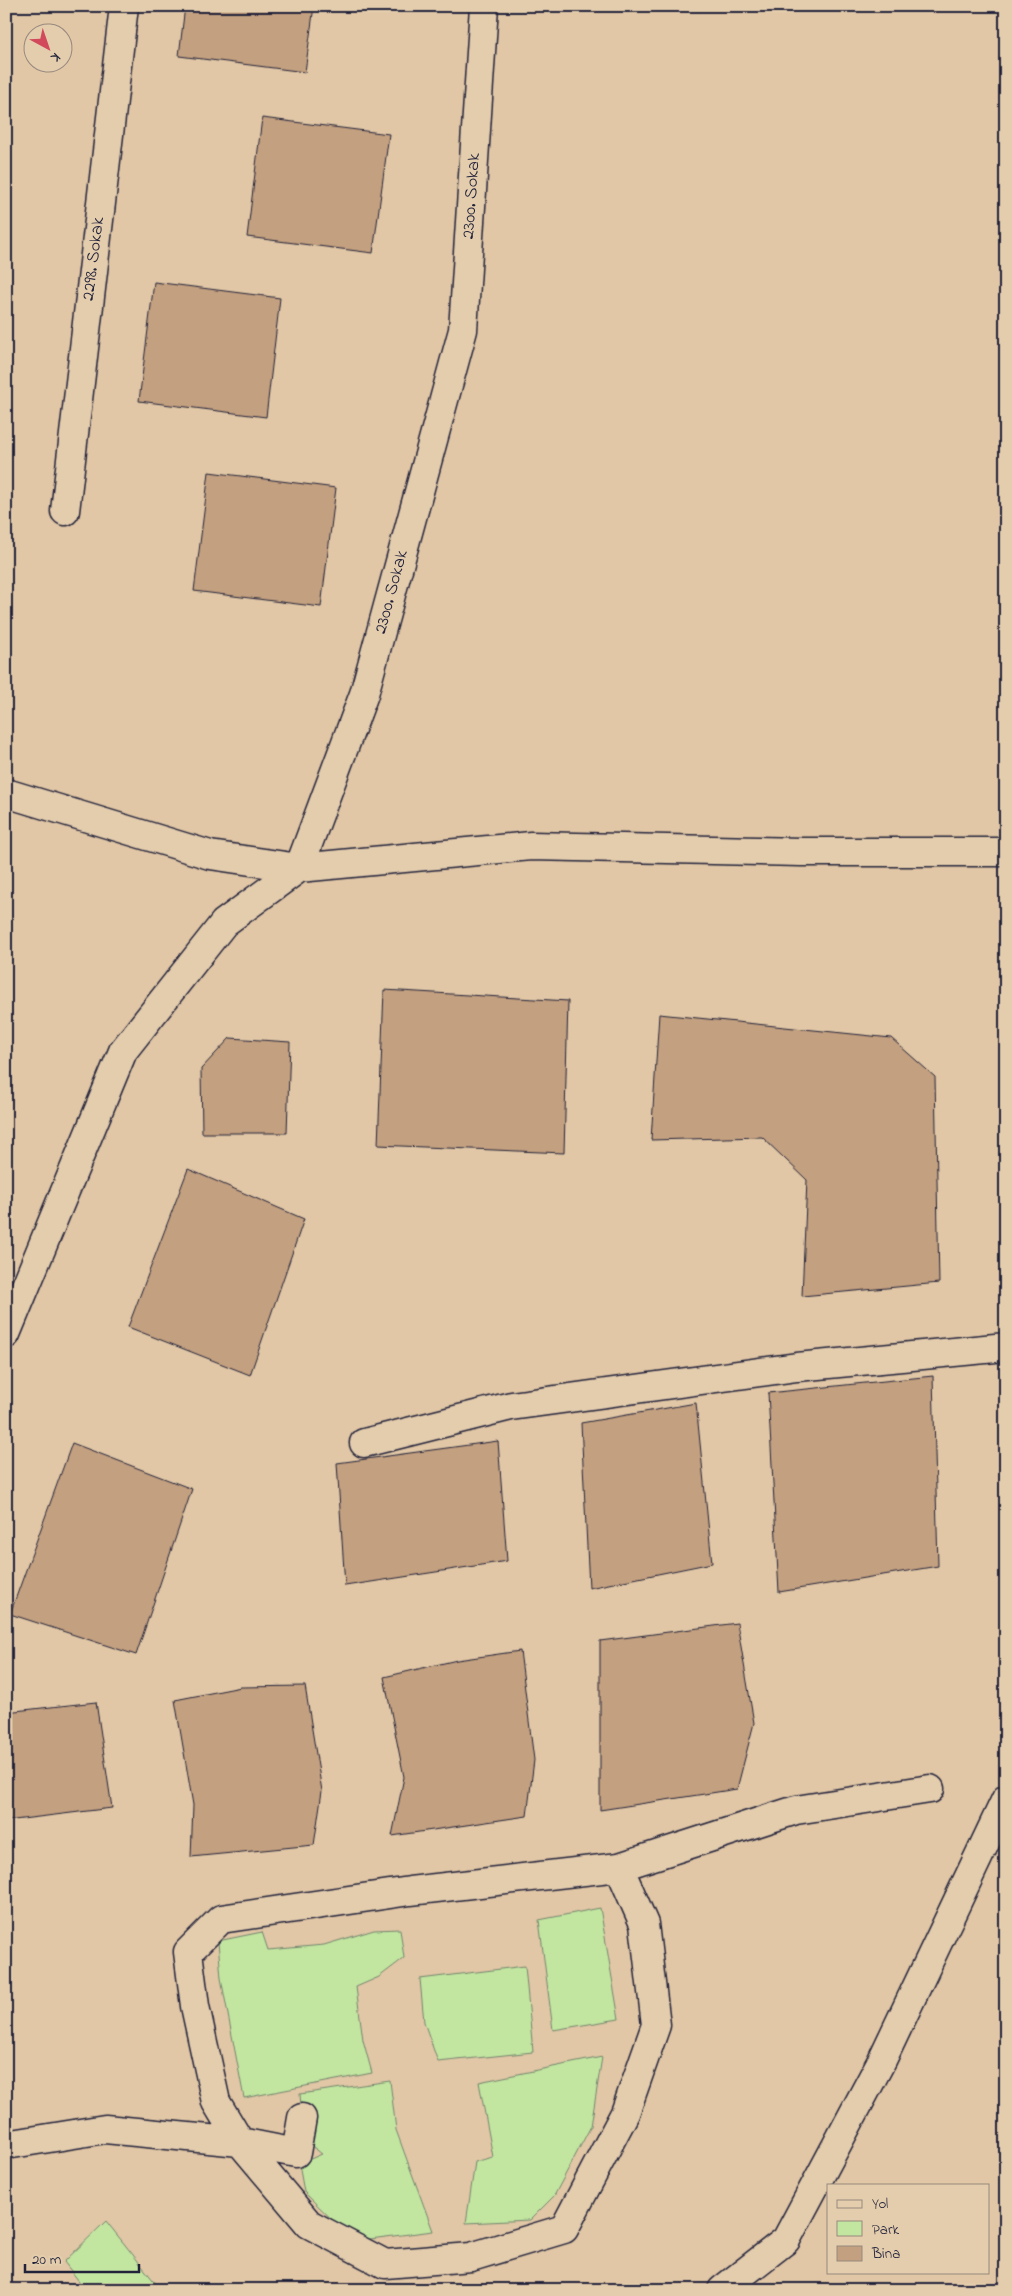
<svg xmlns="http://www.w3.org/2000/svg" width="1012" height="2296" font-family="'Indie Flower',sans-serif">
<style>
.green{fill:#c2e6a0;stroke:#72846e}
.building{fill:#c3a07f;stroke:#22223b}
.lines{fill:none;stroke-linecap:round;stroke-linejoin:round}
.minor-casing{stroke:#22223b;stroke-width:31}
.minor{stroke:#e4cdad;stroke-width:28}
.labels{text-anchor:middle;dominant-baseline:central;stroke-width:4;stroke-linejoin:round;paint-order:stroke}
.street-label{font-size:18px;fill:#22223b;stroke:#e4cdad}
</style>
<rect width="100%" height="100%" fill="#e1c7a5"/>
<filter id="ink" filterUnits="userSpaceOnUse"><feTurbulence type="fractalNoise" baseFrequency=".02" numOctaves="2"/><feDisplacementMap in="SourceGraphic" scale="10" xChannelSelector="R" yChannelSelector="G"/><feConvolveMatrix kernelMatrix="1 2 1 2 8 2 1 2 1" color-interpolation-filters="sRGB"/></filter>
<g filter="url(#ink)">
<path class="green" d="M600,1908L619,2019L553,2030L539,1920Z
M400,1929L404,1958L379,1977L356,1987L363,2040L372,2073L244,2098L221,1978L218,1941L262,1932L268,1950L324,1945L374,1930Z
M525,1966L533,2052L438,2062L424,2022L420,1979Z
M602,2057L591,2126L554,2196L530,2220L466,2223L475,2162L493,2157L479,2082Z
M390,2081L396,2130L433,2231L354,2241L304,2192L299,2164L322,2154L308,2143L302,2118L300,2094Z
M106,2221L161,2290H86L64,2262Z"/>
<path class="building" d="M185,6H314L305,72L179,56Z
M262,118L389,134L373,253L247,237Z
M154,282L280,298L266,417L139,401Z
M209,472L336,488L321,607L194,591Z
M384,990L568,1001L564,1153L378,1145Z
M659,1014L891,1038L935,1077L939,1283L802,1296L807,1180L762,1137L651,1140Z
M230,1038L290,1042L287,1133H202L201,1069Z
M188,1169L304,1219L250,1375L128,1327Z
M933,1376L938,1566L779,1592L768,1393Z
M696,1403L712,1563L589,1588L581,1423Z
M498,1441L507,1561L345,1586L337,1463Z
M72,1443L192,1489L136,1655L10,1614Z
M737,1623L754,1723L737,1789L600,1810V1641Z
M520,1651L534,1760L527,1816L392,1836L404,1777L384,1677L457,1660Z
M305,1686L322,1791L314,1845L191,1857L193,1805L175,1700L241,1687Z
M96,1702L112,1808L6,1821V1712Z"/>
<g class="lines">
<g class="minor-casing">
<path id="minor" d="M65,511L124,6
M6,793L210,855L299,868L364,694L463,330L484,6
M6,1334L123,1051L224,923L299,868L531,846L801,852H1006
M364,1443L511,1406L797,1367L1006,1347
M302,2118L296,2153L240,2142L216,2102L195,2006L188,1952L221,1919L410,1891L619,1867
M6,2145L105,2129L240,2142L309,2224L385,2264L471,2257L564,2229L625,2113L656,2025L644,1924L619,1867L796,1810L930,1789
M722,2290L786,2240L882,2060L1006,1799"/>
</g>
<use href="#minor" class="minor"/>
</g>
</g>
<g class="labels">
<g class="street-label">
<text transform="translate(472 196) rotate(-86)">2300. Sokak</text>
<text transform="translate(94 259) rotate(-83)">2298. Sokak</text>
<text transform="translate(392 592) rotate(-75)">2300. Sokak</text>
</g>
</g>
<rect width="1012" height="2296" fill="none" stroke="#e4cdad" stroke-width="25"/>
<rect x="12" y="12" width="987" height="2271" fill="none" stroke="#22223b" stroke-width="2" filter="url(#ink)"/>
<rect x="827" y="2184" width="162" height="90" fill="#e4cdad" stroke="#96897f"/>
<rect x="837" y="2200" width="25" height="8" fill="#e4cdad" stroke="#96897f"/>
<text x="872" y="2208" font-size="15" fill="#22223b">Yol</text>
<rect x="837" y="2221" width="25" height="15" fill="#c2e6a0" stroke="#96897f"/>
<text x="872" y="2234" font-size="15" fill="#22223b">Park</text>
<rect x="837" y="2246" width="25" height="15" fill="#c3a07f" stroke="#96897f"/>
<text x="872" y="2258" font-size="15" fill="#22223b">Bina</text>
<g transform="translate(48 48) rotate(140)"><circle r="24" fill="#e4cdad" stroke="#96897f"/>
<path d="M0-4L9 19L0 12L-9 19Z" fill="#d1495b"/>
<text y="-8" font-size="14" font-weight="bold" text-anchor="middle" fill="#22223b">K</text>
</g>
<path d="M25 2264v8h114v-8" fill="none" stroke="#22223b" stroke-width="2.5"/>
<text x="32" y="2264" font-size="15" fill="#22223b" stroke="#e4cdad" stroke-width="4" paint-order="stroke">20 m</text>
</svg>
